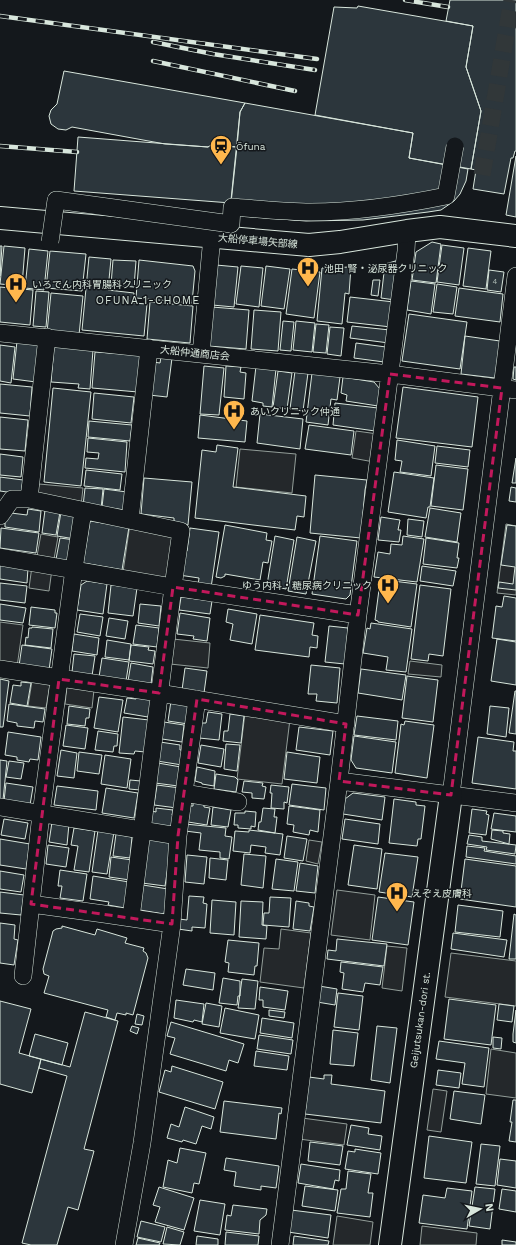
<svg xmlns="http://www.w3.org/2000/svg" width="516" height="1245" font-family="'Work Sans','Noto Sans JP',sans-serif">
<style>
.parking{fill:#24282b;stroke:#939e99}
.building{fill:#2c363c;stroke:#d8e6dc}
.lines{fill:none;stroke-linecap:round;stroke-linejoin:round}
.street-tunnel{stroke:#313739;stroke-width:17;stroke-dasharray:17 8;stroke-linecap:butt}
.street-casing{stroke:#d8e6dc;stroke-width:18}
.secondary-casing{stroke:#d8e6dc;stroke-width:24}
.street{stroke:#14181c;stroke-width:17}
.secondary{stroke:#14181c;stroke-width:22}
.rail-casing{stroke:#d8e6dc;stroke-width:4.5}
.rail{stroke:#14181c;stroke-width:3;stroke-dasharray:9;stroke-linecap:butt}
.street-bridge-casing{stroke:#d8e6dc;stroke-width:18;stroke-linecap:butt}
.street-bridge{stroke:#14181c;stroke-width:17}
.marked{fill:none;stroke:#c2185b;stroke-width:3;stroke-dasharray:8 5;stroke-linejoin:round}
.labels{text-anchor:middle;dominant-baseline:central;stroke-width:3;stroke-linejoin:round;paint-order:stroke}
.number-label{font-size:8px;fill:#adbab4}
.poi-label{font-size:10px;fill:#d8e6dc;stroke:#14181c;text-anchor:start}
.street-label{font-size:10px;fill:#d8e6dc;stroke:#14181c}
.neighbourhood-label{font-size:11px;letter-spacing:1px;fill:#d8e6dc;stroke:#14181c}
</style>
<rect width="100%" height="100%" fill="#14181c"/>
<path class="parking" d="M356,431L378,434L374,462L352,458Z
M240,449L296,454L292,493L236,487Z
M39,484L83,488L81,506L37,498Z
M130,524L176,532L168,579L123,572Z
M506,524L516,526V595L497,593Z
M41,534L58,537L54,559L37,556Z
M32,566L52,569L49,591L29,588Z
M0,622L23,625L17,667L0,664Z
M173,639L210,643L208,668L170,664Z
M410,661L442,665L441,677L408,674Z
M32,681L50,684L46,708L28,706Z
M67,686L94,690L92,708L65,704Z
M245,713L290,719L282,784L237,779Z
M309,840L322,842L318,864L306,861Z
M337,890L375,895L370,940L331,935Z
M281,929L311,933L304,988L260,982L264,948L279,949Z
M387,946L407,948L402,991L382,988Z
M451,953L516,961V1006L445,997Z
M491,1049L516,1053V1098L486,1094Z
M433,1089L447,1091L441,1132L427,1130Z
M302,1118L347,1124L344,1145L299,1139Z
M337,1216L373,1222L370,1245H333Z
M422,1226L477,1233L476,1245H420Z"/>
<path class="building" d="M450,0H516V151H515L513,158H511L504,194L473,189L476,170L471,169L481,111L466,67L473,26L446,21Z
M358,6L473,26L466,67L481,111L471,169L409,158L413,133L315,115L334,7L357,8Z
M64,71L245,103L240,112L237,147L211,145L208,147L165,144L72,127L66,130L58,129L51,124L49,116L51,110L57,104Z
M245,103L413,133L409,158L468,169L466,181L460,194L454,201L441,210L428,212L363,220L306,221L242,216L231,200L240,112Z
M78,137L208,147L211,145L237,147L231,203L74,191Z
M516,156V217L506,215Z
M432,242L441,244L436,283L412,280L416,252Z
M442,245L464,248L459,285L437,282Z
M0,246H2L0,276Z
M4,246L25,248L22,286L0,284Z
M468,248L491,251L486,289L463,286Z
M29,249L48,251L44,290L25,288Z
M50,251L86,254L82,291L46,288Z
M89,257L111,259L108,290L134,293L133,303L147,304L144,336L82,330Z
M113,260L136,261L134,287L111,285Z
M139,260L193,266L195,271L192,303L136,298Z
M399,260L395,300L381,298L385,264Z
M216,265L238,267L234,307L212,305Z
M241,266L263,268L259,307L236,304Z
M266,266L290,269L284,309L261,306Z
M351,267L349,294L345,293L342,324L317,321L322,268Z
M292,269L320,272L314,318L286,314Z
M489,270L504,272L501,292L487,290Z
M373,280H380L378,296L371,295Z
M411,281L435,284L431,314L407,310Z
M437,284L457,287L453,314L433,312Z
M0,287L33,290L30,325L0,322Z
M459,288L503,294L500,322L455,316Z
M36,291L49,292L46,327L33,326Z
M51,293L83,296L79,335L47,332Z
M350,297L394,302L391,327L347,322Z
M150,302L193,306L190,343L147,339Z
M212,307L249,310L246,349L208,346Z
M254,310L281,312L278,351L251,349Z
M409,314L467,322L460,369L402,361Z
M283,321L294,322L291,351L280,350Z
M296,321L315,323L312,352L293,350Z
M316,324L329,325L326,353L313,352Z
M352,326L390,330L389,343L350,338Z
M330,327L344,328L341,356L327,354Z
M465,336L500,341L495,378L461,374Z
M17,341L37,344L40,346L36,382L13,379Z
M356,343L386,347L384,362L354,358Z
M0,345L15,347L11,383L0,381Z
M54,346L93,350L90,389L78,388L79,384L51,382Z
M95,352L141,355L138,392L92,388Z
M161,357L172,358L167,397L149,395L153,362L160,363Z
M204,366L224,368L219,415L200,414Z
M226,366L241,367L240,372L246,373L244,399L224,397Z
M256,366L276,369L272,407L263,406V403L252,401Z
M514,367H516V380L513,379Z
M278,371L292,373L287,409L273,407Z
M295,371L308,373L303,411L290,409Z
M312,373L340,377L337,400L331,399L328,425L306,422Z
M343,377L374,382L380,389L378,406L346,401L347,395L341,393Z
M0,384L32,387L30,416L0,413Z
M403,387L478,397L472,447L396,438Z
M53,388L91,392L81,486L44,482Z
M94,393L134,397L131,423L92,419Z
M335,403L378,408L375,431L333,425Z
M260,414L303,419L300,449L257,443Z
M200,415L247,421L245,442L198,438Z
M0,417L28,420L25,451L0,449Z
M89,421L132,425L130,441L88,437Z
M309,425L354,431L351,455L305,449Z
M88,438L127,442L125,472L85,468L86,458L98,459L99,453L87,452Z
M397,440L435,446L431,476L400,472L402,461L395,460Z
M217,445L238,448L233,487L306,496L304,517L297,516L295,530L195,518L202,450L216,452Z
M437,446L470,450L468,467L435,463Z
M0,454L23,457L21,477L0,475Z
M516,458V483H512Z
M436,465L468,469L463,510L431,506Z
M86,470L122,474L120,490L84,486Z
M394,472L434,478L430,507H428L426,518L388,512Z
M315,475L367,480L365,490L361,538L310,533Z
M0,477L23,480L21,494L0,491Z
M144,478L192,482L188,525L174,524V518L141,514Z
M511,487L516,488V502L509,501Z
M85,488L103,489L101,509L83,506Z
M104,489L127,492L125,510L102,507Z
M430,508L461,513L457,542L425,537Z
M28,509L41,511L39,532L5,527V520L11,513L27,515Z
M45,510L60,512L56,535L42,533Z
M61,512L79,515L75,539L57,536Z
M381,517L400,520L398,530H401L399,542L378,540Z
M408,519L424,521L422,537L407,535Z
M90,521L129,527L122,570L83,563Z
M225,525L267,533L266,540L272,541L268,563L263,562L260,580L225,574V576L221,578L216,577Z
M507,525L516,526V590L498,588L499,582L513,584L515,567L501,565Z
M1,528L39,533L36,553L0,548Z
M190,528L219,532L211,588L198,586L199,578L179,575L183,550L187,551Z
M275,536L294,540L286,589L267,585Z
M320,536L357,541L350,595L346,599L312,594Z
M403,536L424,539L417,582L374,577L378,552L390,554L391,544L402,545Z
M297,537L316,541L306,594L288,591Z
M60,538L75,540L71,562L56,559Z
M426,538L459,543L457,558H459L457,568L423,564Z
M0,564L28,568L27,583L0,579Z
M422,566L456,571L453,586L420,581Z
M385,580L417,584L411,627L378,622V621L375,620L380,582H385Z
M87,581L107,584L103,614L77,610L81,585Z
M0,583L27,586L25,603L0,600Z
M111,585L137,588L133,616L108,613Z
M420,585L451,589L443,656L429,654L428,661L411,659Z
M504,596L516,598V641L492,638L496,606L502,607Z
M181,597L212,601L210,614L179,610Z
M0,604L26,608L23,623L0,620Z
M140,604L161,606L159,626L138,623Z
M31,607L55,610V613H57L55,628L29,625Z
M228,609L257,614L252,644L230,640L233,624L226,622Z
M180,613L210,618L207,641L193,639L194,636L177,634Z
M80,614L103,617L100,636L77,632Z
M260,615L314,623L312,635L318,636L317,648L310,647L309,657L255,650Z
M109,618L128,621L125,639L106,636Z
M371,623L412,629L406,672L386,670L388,657L363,653L367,628L370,629Z
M136,625L159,628L157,647L133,644Z
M329,626L348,628L345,664L325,662Z
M32,627L53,629L51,648L25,645L26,637L28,638L29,628H32Z
M74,634L99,638L97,655L72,651Z
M497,639L516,642V685L491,681Z
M107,640L131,644L129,660L105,657Z
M22,645L52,649L49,670L19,666Z
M131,645L149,647L148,650L155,651L153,664L129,661Z
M74,654L95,656L92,676L72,672Z
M102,658L129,662L126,681L99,677Z
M131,663L153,667L151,684L128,681Z
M311,665L340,668L337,703L316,701L317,694H308Z
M185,668L207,671L204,693L182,690Z
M361,669L406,675L402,700L358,693Z
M407,676L438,680L433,722L402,718Z
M0,679L9,681L3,727H0Z
M21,682L31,683L27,706L10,703L13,685L21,686Z
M515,691H516V734L509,733Z
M137,696L152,698L148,717L124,713L127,698L136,699Z
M99,697L123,700L118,732L94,728Z
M171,701L189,704L188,724L168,721Z
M9,704L45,709L43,722L35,721L34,728L17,726V723L7,721Z
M69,706L90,709L89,718H86L85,726L67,724Z
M490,706L509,708L506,737L487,734Z
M208,712L222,714L219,740L199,738L201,723H206Z
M230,714L244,716L241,743L223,741L224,731H228Z
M357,716L398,721L396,740L354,735Z
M123,717L149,720L145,752L135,751L134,754L119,753Z
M405,721L434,725L427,778L395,773L401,724L404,725Z
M164,722L184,725L182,742L162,739Z
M66,725L88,728L85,749L63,746Z
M299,727L333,731L330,755L296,750Z
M98,731L118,734L117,746H114L113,752L95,750Z
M8,732L41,737L38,760L30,759L29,762L17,760V757L5,755Z
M354,736L396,742L392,773L356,768L351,760Z
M478,737L514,742L513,751H516V789L472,783Z
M160,742L180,745V750H184L182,765L157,761Z
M226,744L240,745L237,771L224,769Z
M201,745L224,749L221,767L198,763Z
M61,750L77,753L74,778L57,776Z
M79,752L102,755L99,774L77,771Z
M287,752L320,757L317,783L284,779Z
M105,755L131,759L127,788L101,784Z
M0,760L7,761L3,800H0Z
M9,761L24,763L21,779L6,777Z
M158,763L181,767L178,786L155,783Z
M197,767L215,771L214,786L202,784V783L195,781Z
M216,774L235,777L238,780L236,792L214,789Z
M130,780L141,781L140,790L129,789Z
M244,781L263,783L262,786L266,787L264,799L252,798V793L242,792Z
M6,783L33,787L30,805L4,801Z
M292,784L326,788L324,810L289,805Z
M157,785L180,788L177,808L154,805Z
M271,785L289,787L287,803L284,802V809L271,808L272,793H270Z
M57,786L98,791L96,810L54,805Z
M106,788L138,793L134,818L102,813Z
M353,793L385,797L382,820L343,814L345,799Z
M394,799L416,802V805L425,806L421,839H418L417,846L389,843Z
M193,803L204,804V807L210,808L207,825L188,822L190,806H193Z
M289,806L320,810L318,832L310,830L309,835L293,832L294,825L287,824Z
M213,807L231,810L228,827L211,825Z
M156,808L173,810L172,815H175L173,827L151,824L152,811L156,812Z
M263,808L275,809L274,817H277L275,833L258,830L259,822H261Z
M472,809L487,811L486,814L489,815L486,835L469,833Z
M245,811L256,812L255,827L251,826V829L238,828V825H234L235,813H245Z
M494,813L516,816V832L491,829Z
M4,819L28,823L25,839L1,835Z
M345,819L380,824L378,844L342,839Z
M52,822L69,824L67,845L49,842Z
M185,824L226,828L225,836L232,837L229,859L220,858V852L199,850L201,833L185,831Z
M74,828L95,831L89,872L74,870L78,846L71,845Z
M98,830L114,832L107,874L92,872Z
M249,830L283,834L280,855L265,853L266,847L251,845L250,853L233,851L235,831L249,832Z
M492,830L503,831V833L510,834L509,844L491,839Z
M116,834L132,837L130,858L113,856Z
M469,835L482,837V841L516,845L515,854L486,850L487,847L467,844Z
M287,836L307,839L303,861L284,858Z
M149,837L172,841L165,886L142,883Z
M0,839L30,844L26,869L0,865Z
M48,845L69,848L66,867L46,864Z
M354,845L382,849L377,889L348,885Z
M467,846L485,848L484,851L516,856V864L466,857Z
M385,853L418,857L412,897L379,892Z
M244,854L266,856L263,888L241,885Z
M187,855L207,857L204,884L185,882Z
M111,857L132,860L130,880L109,877Z
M210,858L228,860L226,880L209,878Z
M276,859L298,862L294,891L272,889Z
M465,859L516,866V907L460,899Z
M300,863L318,866L315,893L296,891Z
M60,870L87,874L83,901L60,898L62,886H58Z
M0,871L24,875L21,892L0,889Z
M93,876L129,882L125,908L108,905L109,902L90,899Z
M143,885L168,889L164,914L140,910Z
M0,892L24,895L21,915L0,913Z
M189,896L204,897L203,903L207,904L205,928L192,927V931L178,929L179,919L187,920Z
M270,897L291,898L289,927L263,925L264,913H269Z
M378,897L414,902L408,945L372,940Z
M212,900L236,902L234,935L210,933Z
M241,901L263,902L262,925L267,926L266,939L239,937Z
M296,901L309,903V906L314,907L310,931L293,929Z
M458,905L503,911L500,937L455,932Z
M514,914L516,915V959H509Z
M0,923L15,925L14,939L18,940L14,965L0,963Z
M62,926L95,935L97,929L127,938L125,943L144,948L143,951L146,953L148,958L133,1015L126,1013V1015L117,1013L115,1020L106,1017L108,1010L44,993L49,976L44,974L43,969L53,931L56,929L62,928Z
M453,933L507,940L504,957L451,949Z
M337,939L387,944L384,966L327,959L328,950L336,951Z
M228,940L259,943L257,966H255L254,975L228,972L229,963L225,962Z
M341,962L383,967L380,985L365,983L363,992L342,989L344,973L340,972Z
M186,969L215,973L213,990L183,985Z
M223,978L240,981V996H238L237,1005L219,1003Z
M242,979L258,981L255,1009L238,1008Z
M319,986L337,989L335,1005L317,1002Z
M260,987L288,991L285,1010L263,1007V1000H259Z
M338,993L363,996L359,1030L334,1027Z
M449,999L496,1005L491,1045L444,1039Z
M176,1000L204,1004L202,1022L194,1020L193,1022L174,1018Z
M0,1001L31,1009L19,1053L41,1059L32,1093L0,1084Z
M206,1003L222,1006L219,1027L202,1024Z
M499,1004L514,1006L512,1022L497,1020Z
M225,1008L259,1015L255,1039L220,1033Z
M269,1010L285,1012L284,1018L269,1016Z
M516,1010V1043L513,1042V1034Z
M85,1012L118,1021L84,1149L94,1151L78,1210L68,1207L57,1245H31L22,1243L67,1076L39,1068L41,1059L70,1067Z
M137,1014L144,1016L142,1025L135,1024Z
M262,1018L294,1023L292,1038L260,1033Z
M171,1022L244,1044L238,1063L229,1060L226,1071L170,1054L175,1038L167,1036Z
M132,1026L139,1028L137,1034L130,1031Z
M377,1026L397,1028L390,1083L371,1080Z
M333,1030L358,1033L354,1066L330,1064Z
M35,1034L68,1043L62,1065L29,1056Z
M259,1035L293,1040L291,1054L257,1049Z
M493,1037L502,1038L501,1049L493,1048Z
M439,1041L489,1048L484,1087L462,1084L465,1063L436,1059Z
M256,1051L289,1056L287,1070L254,1066Z
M172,1066L223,1082L215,1109L159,1092L165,1070L171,1072Z
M438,1070L461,1073L459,1088L436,1085Z
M324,1075H332L331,1084L385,1091L381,1123L305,1114L309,1077L324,1079Z
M454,1091L485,1095L481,1124L450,1119Z
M513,1100H516V1142L509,1141L512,1122H510Z
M224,1101L282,1108L281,1114L279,1113L276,1139L220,1132Z
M185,1107L214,1117L211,1129L202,1126L196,1144L183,1140L182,1142L167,1138L171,1124L179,1127Z
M351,1125L369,1128L368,1134L382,1136L380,1150L347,1145Z
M429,1136L472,1142L466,1183L424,1178Z
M310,1142L343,1146L340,1165L308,1161Z
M481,1144L500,1146L495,1186L476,1184Z
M180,1148L206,1153L199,1184L194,1183L192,1193L163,1187L168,1160L177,1163Z
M355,1149L381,1153L378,1174L345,1169L348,1151L355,1152Z
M226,1158L279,1166L276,1188L261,1186V1190L234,1186L236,1172L224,1170Z
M500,1159L516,1161V1188L497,1185Z
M301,1164L340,1170L339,1181L335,1180L333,1189L298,1183Z
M348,1171L371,1174L368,1193H373L370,1217L337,1213L341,1189H346Z
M305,1186L338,1190L335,1211L302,1206Z
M159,1187L194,1198L184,1230L155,1222L160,1207L153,1205Z
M475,1187L495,1189L490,1229L469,1226Z
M447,1188L472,1191L467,1229L419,1223L423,1195L445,1198Z
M502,1189L516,1191V1212L499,1209Z
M200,1200L225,1204L220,1235L194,1231Z
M233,1205L267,1209L266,1215L260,1220L259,1234L225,1230L227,1215L231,1216Z
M291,1210L331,1215L328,1238L288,1232Z
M141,1221L165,1227L161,1242L137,1237Z
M167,1227L184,1232L180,1245L163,1244Z
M226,1232L259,1236L258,1245H225Z
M197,1236L218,1239V1245H196Z
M294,1236L329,1241L328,1245H293Z
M138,1238L160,1243L159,1245H136Z
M502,1240L516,1242V1245H502Z"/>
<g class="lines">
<path class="street-tunnel" d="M482,175L512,0"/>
<g class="street-casing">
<path id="street" d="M407,231L406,251L358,615L339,781L516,803
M0,333L390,374L516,390
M201,354L212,237
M29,499L47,337
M0,516L12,499H29L181,531L173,587L131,918
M130,520L149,348
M0,557L173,587L358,615
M0,669L159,693L346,724
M184,793L238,802
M451,795L516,276
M0,807L178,836
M31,904L104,914L172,924
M23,976L41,814L74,569L83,511
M124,1245L142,1143L172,924L178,836L197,699
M280,1245L339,781"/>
</g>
<g class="secondary-casing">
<path id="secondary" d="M0,218L309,245L340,242L407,231L440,227L516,236
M390,1245L451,795"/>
</g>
<use href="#street" class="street"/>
<use href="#secondary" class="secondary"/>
<g class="rail-casing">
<path id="rail" d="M405,0L448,7
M0,16L317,59
M153,42L213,54L315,70
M153,61L295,91
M0,146L77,152"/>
</g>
<use href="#rail" class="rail"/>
<g class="street-bridge-casing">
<path id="street-bridge" d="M50,242L56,200L231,224L232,207C258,209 285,212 311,212C356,212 402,205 446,196L455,146"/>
</g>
<use href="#street-bridge" class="street-bridge"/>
</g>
<path class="marked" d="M390,374L502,388L451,795L339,781L346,724L197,699L178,836L172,924L31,904L59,679L159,693L173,587L358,615Z"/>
<defs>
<g id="station-pin" transform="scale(1.15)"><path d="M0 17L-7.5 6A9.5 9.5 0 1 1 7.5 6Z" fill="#ffb74d" stroke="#14181c"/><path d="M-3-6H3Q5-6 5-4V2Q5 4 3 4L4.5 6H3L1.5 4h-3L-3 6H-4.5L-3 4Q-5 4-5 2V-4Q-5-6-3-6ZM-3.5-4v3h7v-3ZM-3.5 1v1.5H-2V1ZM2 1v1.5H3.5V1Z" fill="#111"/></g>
<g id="hospital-pin" transform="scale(1.15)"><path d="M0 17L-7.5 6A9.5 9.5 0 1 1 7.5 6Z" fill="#ffb74d" stroke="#14181c"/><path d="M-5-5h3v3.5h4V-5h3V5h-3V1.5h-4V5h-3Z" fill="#111"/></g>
</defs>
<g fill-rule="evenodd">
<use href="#station-pin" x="221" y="146"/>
<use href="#hospital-pin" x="308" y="268"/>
<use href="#hospital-pin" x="16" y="284"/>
<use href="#hospital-pin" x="234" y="411"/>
<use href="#hospital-pin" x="388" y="585"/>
<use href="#hospital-pin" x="397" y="893"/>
</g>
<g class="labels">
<g class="number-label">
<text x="495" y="281">4</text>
</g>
<g class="poi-label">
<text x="236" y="146">Ōfuna</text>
<text x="324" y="268">池田 腎・泌尿器クリニック</text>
<text x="32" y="284">いろでん内科胃腸科クリニック</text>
<text x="250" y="411">あいクリニック仲通</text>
<text x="372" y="585" text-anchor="end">ゆう内科・糖尿病クリニック</text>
<text x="412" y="893">えぞえ皮膚科</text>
</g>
<g class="street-label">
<text transform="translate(258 241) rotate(5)">大船停車場矢部線</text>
<text transform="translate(195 353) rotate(6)">大船仲通商店会</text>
<text transform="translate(420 1020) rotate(-82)">Geijutsukan-dori st.</text>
</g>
<g class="neighbourhood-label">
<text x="148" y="300">OFUNA 1-CHOME</text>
</g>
</g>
<g transform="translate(480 1209) rotate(81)" stroke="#14181c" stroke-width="3" paint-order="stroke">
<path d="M0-3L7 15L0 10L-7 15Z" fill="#d8e6dc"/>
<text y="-6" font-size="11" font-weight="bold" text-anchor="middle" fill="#d8e6dc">N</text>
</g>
</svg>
